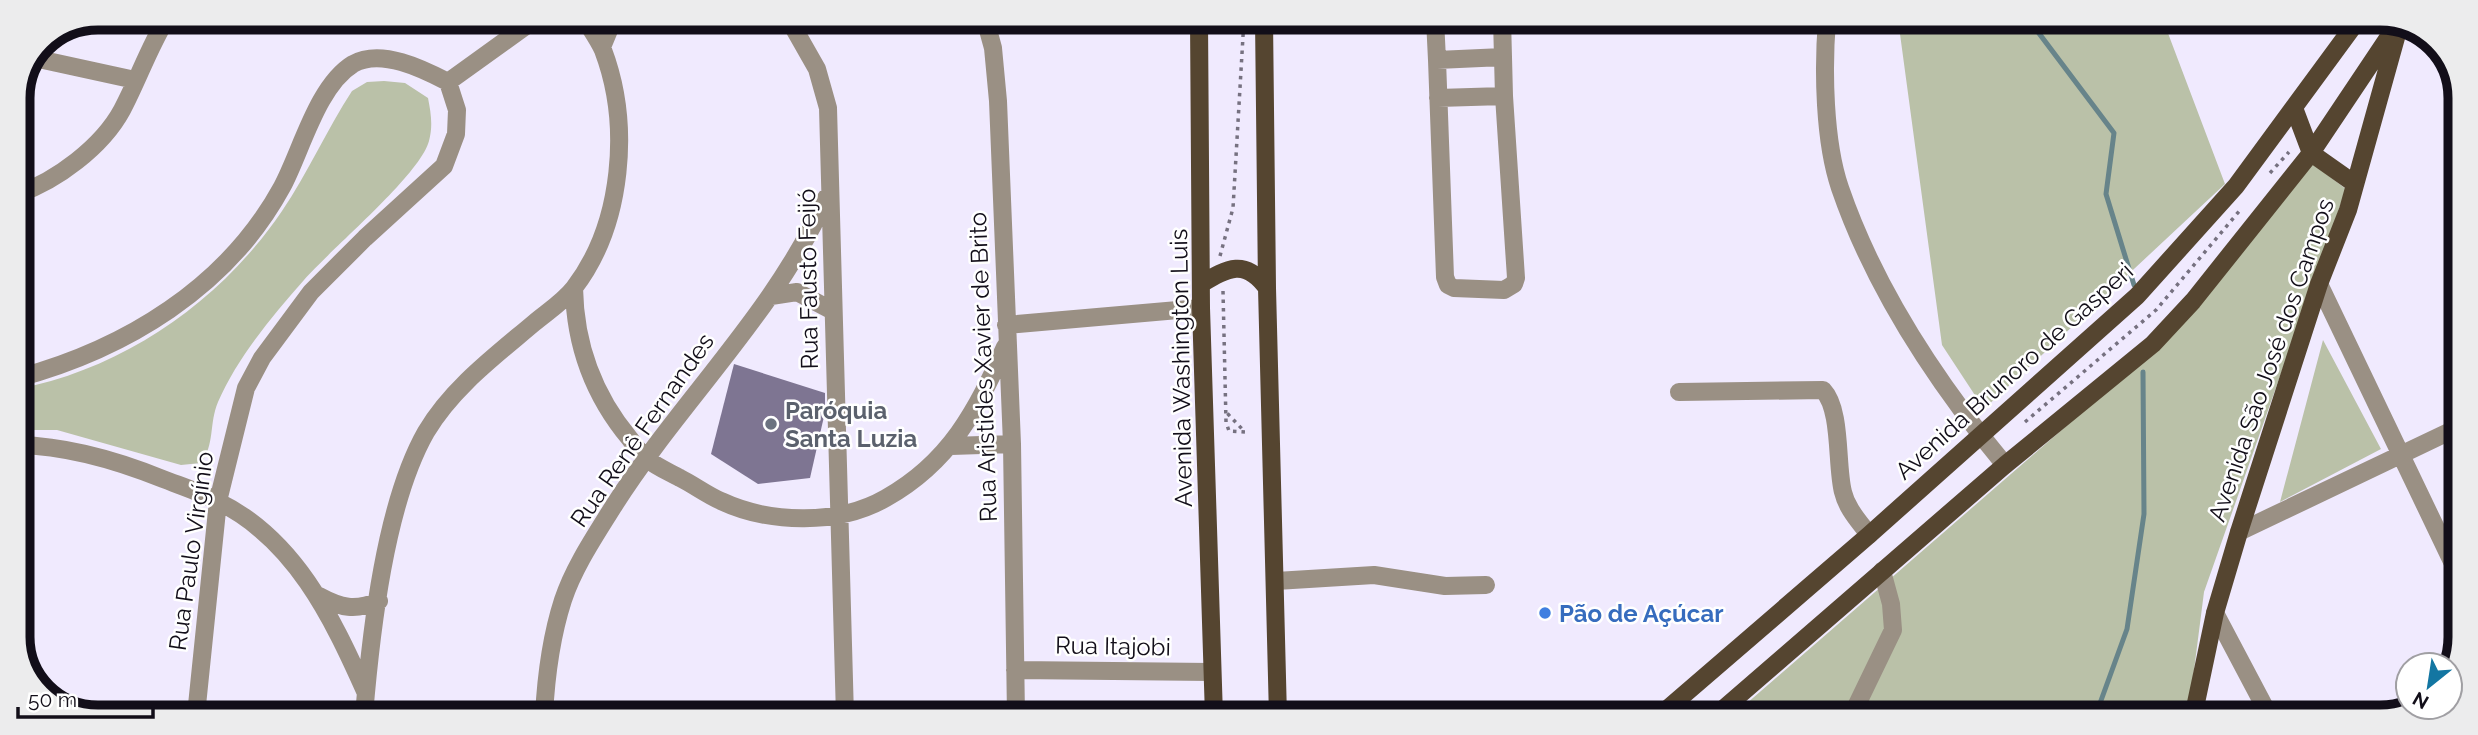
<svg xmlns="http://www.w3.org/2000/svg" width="2478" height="735" font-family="Raleway,sans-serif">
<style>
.green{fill:#bac1a8}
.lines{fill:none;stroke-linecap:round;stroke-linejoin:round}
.stream{stroke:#67848a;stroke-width:5}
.building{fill:#7e7592}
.path{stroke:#767180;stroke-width:3.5;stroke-dasharray:3.5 5;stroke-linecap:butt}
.minor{stroke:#9a9084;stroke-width:18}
.major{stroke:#554530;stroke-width:18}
.worship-dot{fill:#6b7280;stroke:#fff;stroke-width:2.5}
.shop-dot{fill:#3f7fe0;stroke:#fff;stroke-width:2.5}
.labels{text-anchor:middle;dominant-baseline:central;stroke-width:5;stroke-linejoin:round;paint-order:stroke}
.street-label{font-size:24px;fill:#120e19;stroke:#fff}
.worship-label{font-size:24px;font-weight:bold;fill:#5b616d;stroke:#fff;text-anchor:start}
.shop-label{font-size:24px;font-weight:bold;fill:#366cbe;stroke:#fff;text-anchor:start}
.rim{fill:none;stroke:#120e19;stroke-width:9}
</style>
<rect width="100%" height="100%" fill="#f0eafe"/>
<path class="green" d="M1885,20H2163L2225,184L1984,409L1942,345L1900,34Z
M384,81L405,83L428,98C431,113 433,126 429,141C420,175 331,249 304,280C272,316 237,358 218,402C209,423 215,445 201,463L181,465L57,430H18V389C125,368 221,301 282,211C308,173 327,129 352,91L367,82Z
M2313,164L2346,189L2204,592L2188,717H1731L2170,336Z
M2323,340L2381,449L2280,502Z"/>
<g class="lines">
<path class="stream" d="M2029,20L2114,133L2106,194L2134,285
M2095,717L2127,629L2144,514L2143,372"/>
</g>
<path class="building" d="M734,364L825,393V412L810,478L758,484L711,454Z"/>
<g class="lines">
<path class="path" d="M2270,173L2289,152
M1220,256L1233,208L1244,19
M1223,291L1226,422L1229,431L1245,432L1226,412
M2025,422L2156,310L2241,209
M1690,717L1699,709"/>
<path class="minor" d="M788,18L817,69L828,108L845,716
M985,19L993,48L998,101L1012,444L1016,716
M1435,19L1437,60
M1827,20C1823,69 1824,141 1840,188C1875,290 1937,383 2005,465
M602,47L614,18
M1503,57L1437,60L1445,277L1448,285L1454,288L1504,290L1514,284L1516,278L1504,96
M34,58L135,80
M448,82L537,18
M1438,98L1504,96L1502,19
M18,194C56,181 102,147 122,110C138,80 149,47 167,18
M2319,284L2458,574
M574,288C575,345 594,396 630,439C635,446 641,454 647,459C657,467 669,472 680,478C694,485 707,495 721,501C770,524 839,525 886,498C950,462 976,411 1005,347
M771,296L797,292L833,311
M1006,325L1201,308
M18,378C125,349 227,288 282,187C301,152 317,86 353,64C381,48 423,69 448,82
M1679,392L1823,390C1842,410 1836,465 1843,492C1847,509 1859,521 1869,535
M18,445C68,446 116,460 163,479C181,486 200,492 217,501C294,538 332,617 365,691
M951,446L1012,444
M2239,532L2459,427
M1276,581L1374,575L1445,586L1486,585
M319,596C341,608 355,611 379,601
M2215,613L2270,717
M1015,670L1211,672
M196,715L218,501L246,388L262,358L311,292L365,238L444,166L456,134L457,110L448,82
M364,715C371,632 385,504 426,432C452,388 495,356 534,323C547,312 563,302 574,288C623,224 631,124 603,50C598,39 590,28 584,18
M544,715C546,677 551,637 563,600C574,567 595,536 613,507C680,401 775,313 826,198
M1851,717L1893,630L1891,604L1882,571"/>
<path class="major" d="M1199,19L1201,308L1214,716
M1264,19L1267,288L1278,716
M2294,108L2311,153L2355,184
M1201,284C1228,268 1245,258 1267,288
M1658,717L1869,535L2137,296L2236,186L2358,20
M1714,717L2005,465L2153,344L2193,301L2311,153L2400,20
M2193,717L2215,613L2239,532L2319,284L2348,210L2397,34"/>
</g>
<circle class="worship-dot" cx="771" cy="424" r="7"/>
<circle class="shop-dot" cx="1545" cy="613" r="7"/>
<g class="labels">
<g class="street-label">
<text transform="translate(808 279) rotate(-91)">Rua Fausto Feijó</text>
<text transform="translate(2271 360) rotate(-71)">Avenida São José dos Campos</text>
<text transform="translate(983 367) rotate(-92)">Rua Aristides Xavier de Brito</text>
<text transform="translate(1181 368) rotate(-91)">Avenida Washington Luis</text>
<text transform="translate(2014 371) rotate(-42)">Avenida Brunoro de Gasperi</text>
<text transform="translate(642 430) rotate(-55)">Rua Renê Fernandes</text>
<text transform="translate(191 551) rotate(-82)">Rua Paulo Virgínio</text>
<text transform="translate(1113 646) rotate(1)">Rua Itajobi</text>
</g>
<g class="worship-label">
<text x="785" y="410">Paróquia<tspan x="785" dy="28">Santa Luzia</tspan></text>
</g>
<g class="shop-label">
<text x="1559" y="613">Pão de Açúcar</text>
</g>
</g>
<path d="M0 0H2478V735H0ZM98 30H2380A68 68 0 0 1 2448 98V637A68 68 0 0 1 2380 705H98A68 68 0 0 1 30 637V98A68 68 0 0 1 98 30Z" fill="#ececed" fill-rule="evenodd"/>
<path class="rim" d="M98 30H2380A68 68 0 0 1 2448 98V637A68 68 0 0 1 2380 705H98A68 68 0 0 1 30 637V98A68 68 0 0 1 98 30Z"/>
<g transform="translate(2429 686) rotate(210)"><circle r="33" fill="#ffffff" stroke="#a09fa3" stroke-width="2"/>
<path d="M0-5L12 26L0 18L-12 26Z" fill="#1376a2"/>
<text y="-10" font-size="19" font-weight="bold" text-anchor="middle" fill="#120e19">N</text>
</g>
<path d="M18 707v10h135v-10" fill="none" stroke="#120e19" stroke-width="3.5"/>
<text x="28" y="707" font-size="21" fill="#120e19" stroke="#ffffff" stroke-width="5" paint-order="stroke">50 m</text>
</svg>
